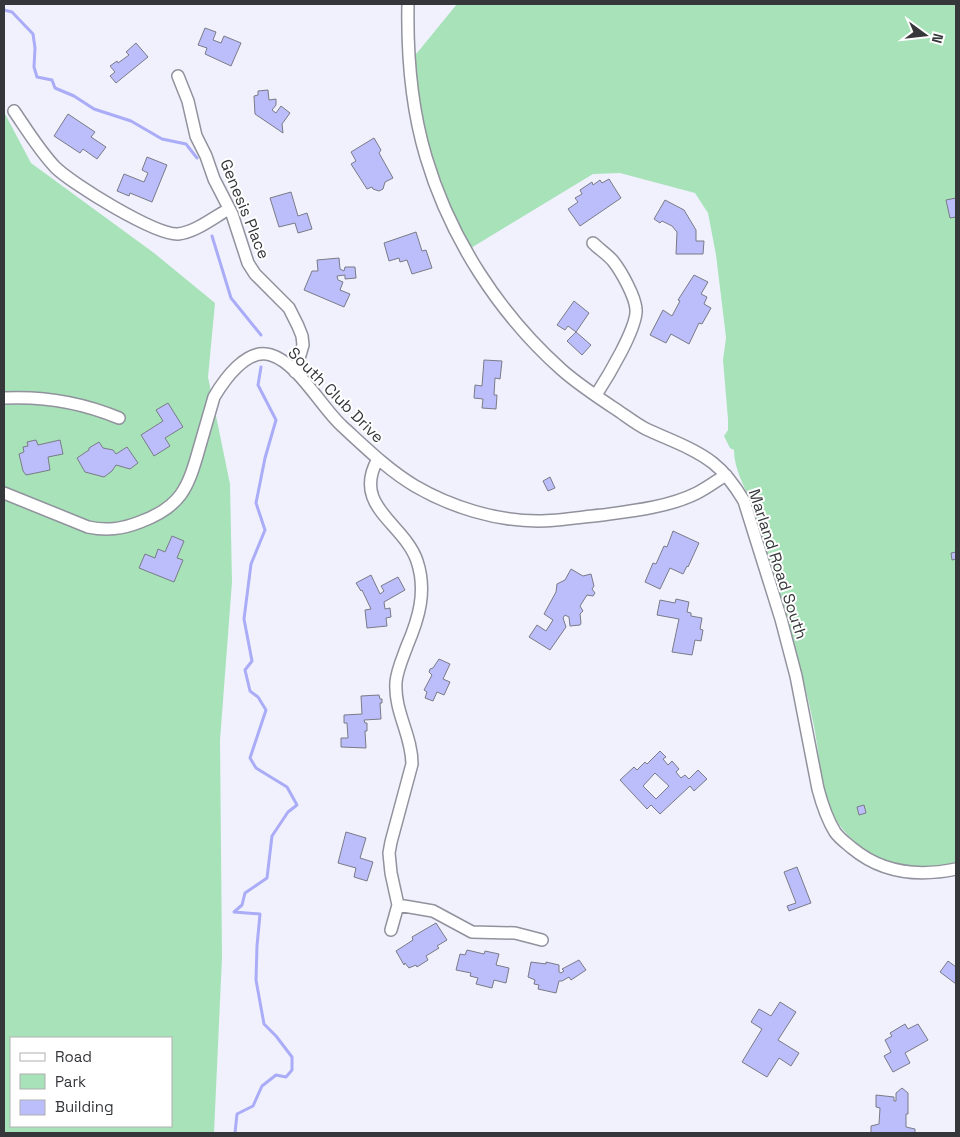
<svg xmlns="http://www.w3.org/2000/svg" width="960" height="1137" font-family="'Space Grotesk',sans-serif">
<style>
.green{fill:#a7e2b9;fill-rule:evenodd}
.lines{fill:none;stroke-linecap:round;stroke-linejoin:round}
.stream{stroke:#aaacf7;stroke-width:3}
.building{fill:#bbbefb;stroke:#7a7b86;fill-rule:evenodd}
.street-casing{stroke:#91929d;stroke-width:14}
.street{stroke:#fff;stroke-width:11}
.labels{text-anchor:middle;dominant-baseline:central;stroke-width:4;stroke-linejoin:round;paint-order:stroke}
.street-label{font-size:16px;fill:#36373b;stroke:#fff}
</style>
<rect width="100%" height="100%" fill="#f0f1fd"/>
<path class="green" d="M457,4H956V862C940,866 920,871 904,867C882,864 860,849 846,833C820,805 821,761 814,726C800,660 781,596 760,532C757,523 754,513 751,503C744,485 734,469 734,450L730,448L724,436L728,430V419L723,360L726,338L725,329L716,255L708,213L695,193L620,173L593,174L471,248C436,189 417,122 415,54L417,53Z
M4,112L31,163L154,253L215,303L208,377L230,484L232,582L220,740L222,957L214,1133H4ZM11,1038H171V1126H11Z"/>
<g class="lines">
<path class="stream" d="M4,10L12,12L33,34L35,48L34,67L37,77L52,80L55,88L74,96L94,109L131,121L162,139L186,144L197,158
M212,236L231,298L261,335
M235,1133L237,1114L253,1106L262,1086L276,1075L286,1077L292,1070V1057L276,1036L264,1024L256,980L257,946L260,914L234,912L242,905L245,893L267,878L272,836L288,812L297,805L287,787L256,768L250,758L266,710L258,697L250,691L245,670L252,661L244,619L251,564L265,530L256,503L265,458L276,420L258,385L261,367"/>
</g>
<path class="building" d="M205,28L216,32L213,40L221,43L224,36L241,43L231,66L205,54L207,48L198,45Z
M136,43L148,57L116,83L110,76L115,72L110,66L117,61L118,63L129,55L126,52Z
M268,90L269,100L276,99V105L272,110L276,113L281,106L290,113L282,124L283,133L255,114L254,96L258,95V91Z
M68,114L95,132L91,137L106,147L97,159L83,149L80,153L54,136Z
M374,138L381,150L379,153L393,178L385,182L383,189L379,191L373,189L372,187L367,189L351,164L356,161L351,152Z
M147,157L167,165L152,202L130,193L129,196L117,191L124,174L144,182L148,173L142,170Z
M609,179L621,198L580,226L568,209L578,202L575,198L582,194L580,190L592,182L593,185L600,180L602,183Z
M291,192L298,216L307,213L312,229L298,233L295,223L279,227L270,198Z
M956,198V217L950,218L946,200Z
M665,200L684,210L696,230V241H704L703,254H676L677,232L672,226L662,221L660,223L654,219Z
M416,232L422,251L426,250L432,268L412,274L407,260L400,262L399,258L389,261L384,243Z
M339,258L340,269L344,271L345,267H355L356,278L345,279V275L337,276L338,280L343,282L340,290L350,294L344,307L304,290L312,271H318L317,260Z
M694,275L708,282L701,294L707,297L704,304L711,308L702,324L699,323L689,344L671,334L666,343L650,335L663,310L672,316L680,301L678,300Z
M574,301L589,313L576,332L568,326L565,330L557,325Z
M576,332L591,345L582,355L567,341Z
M484,360L502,361L500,379L495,378L494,395H497L496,409L482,408L483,399L474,398L475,385L482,386Z
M168,403L183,427L165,438L170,446L154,456L141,435L163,421L156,410Z
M36,440L38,445L60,440L63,454L48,457L50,470L26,475L23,471L19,454L24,452L23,447L28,446L27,442Z
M99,442L103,448L113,450L116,454L127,447L138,463L130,469L116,465L112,471L104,477L85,472L77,458L89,450V448Z
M550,477L555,488L548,491L543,481Z
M673,531L699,543L688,567L687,566L683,574L670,568L660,589L645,582L653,563L656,564L664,546L667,547Z
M172,536L184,541L177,558L183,560L174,582L139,568L145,554L155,558L158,549L165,552Z
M956,552V559L952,560L951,553Z
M571,569L583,576L591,574L594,586L592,589L595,593L593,596L587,595L580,606L583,611L580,614L581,623L580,625L570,626L569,617L565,615L563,618L566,627L550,650L529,637L537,625L546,631L553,620L544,614L556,592L557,584L565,580Z
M371,575L380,594L384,591L381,586L398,577L405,590L384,602L385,609L390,608L391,617L386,618L387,626L367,628L365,610L371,609L362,590L361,591L356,583Z
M676,599L689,602L687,612L691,613V616L702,618L700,629L703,630L701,641L695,640L692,655L672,652L679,619L657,615L660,600L675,603Z
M439,659L450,664L443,679L450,682L444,695L437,692L433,701L425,698L427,692L424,690L432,675L429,672L430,669L433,668Z
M379,695L380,699H382V703H380L381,719L364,720L365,723H367V731H365L366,748L341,747V738H348L347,723H344V715L362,714L361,696Z
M660,751L666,757L663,759L668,765L672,761L679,769L676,772L681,778L685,775L689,779L698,770L707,779L694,791L690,786L660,814L651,805L647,809L620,780L634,767L637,770L645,762L647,764ZM655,773L669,786L656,799L643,786Z
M864,805L866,813L859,815L857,807Z
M346,832L366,838L360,858L373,862L367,881L354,877L356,868L338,863Z
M797,867L811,903L789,911L787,906L796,903L784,872Z
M436,923L447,940L437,946L439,948L426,956L428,960L417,967L416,965L409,968L405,963L404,965L396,951L413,940L412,937Z
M467,950L484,954L485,951L499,954L496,965L509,968L506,983L494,980L492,988L476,984L478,978L470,976L471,973L456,970L460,954L465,955Z
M579,960L586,970L571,980L569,977L562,981H559L556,993L538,989L539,985L534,984L535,980L528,977L531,962L546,964V962L559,965V972L561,973L564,971L562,969Z
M948,961L956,967V984L940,972Z
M780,1002L796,1012L778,1040L799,1053L791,1066L779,1058L767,1077L742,1062L762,1029L751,1022L759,1009L771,1016Z
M905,1024L908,1029L918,1024L928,1040L905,1053L910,1063L893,1072L884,1056L891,1052L885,1040L892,1036L890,1033Z
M902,1088L908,1093V1114H906V1127L915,1129V1133H871V1126L879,1124L880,1108L876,1107V1095L894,1097V1101H896V1093Z"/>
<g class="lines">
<g class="street-casing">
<path id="street" d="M408,4C407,55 411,107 426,157C450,238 499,314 562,370C579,385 599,398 617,410C626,416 636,424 646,429C667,439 694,448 713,463C726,473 735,486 744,501L781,619L796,676L818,789C822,804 827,819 835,832C839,838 846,843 852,848C882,873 918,877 956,869
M178,76L188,101L196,136L206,156L214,179L232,214L248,263L255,274L289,308L298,326L302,336L303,345L295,372
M14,111C27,130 39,150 55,167C72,184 155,235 178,234C196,232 214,217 229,209
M593,243C599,249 608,255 613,261C621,271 635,296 636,309C638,327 607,378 596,395
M4,398C45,396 81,402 119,418
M378,459C351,506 404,523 417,561C427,591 419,618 407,646C403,657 397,670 396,682C394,712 412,735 412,764L391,842L389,853L391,873L398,905L391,930
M4,493L88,527C107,531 122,529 140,522C181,507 188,488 199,449C204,432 209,414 214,397C224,380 247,347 271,355C298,363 321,407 342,426C365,447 388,470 415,486C451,507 496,521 538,521C559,521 581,517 602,515C633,511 669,507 697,493C707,488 716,481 726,475
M398,905L433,911L472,932L515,933L542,940"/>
</g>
<use href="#street" class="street"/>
</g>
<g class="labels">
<g class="street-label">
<text transform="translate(245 209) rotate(68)">Genesis Place</text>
<text transform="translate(336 395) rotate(45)">South Club Drive</text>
<text transform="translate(778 564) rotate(72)">Marland Road South</text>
</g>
</g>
<rect width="960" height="1137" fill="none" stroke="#36373b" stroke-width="10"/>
<rect x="10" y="1037" width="162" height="90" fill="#ffffff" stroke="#afafb1"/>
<rect x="20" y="1053" width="25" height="8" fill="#ffffff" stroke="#afafb1"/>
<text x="55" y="1062" font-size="15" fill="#36373b">Road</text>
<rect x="20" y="1074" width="25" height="15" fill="#a7e2b9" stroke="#afafb1"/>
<text x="55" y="1087" font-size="15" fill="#36373b">Park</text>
<rect x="20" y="1100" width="25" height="15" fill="#bbbefb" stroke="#afafb1"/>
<text x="55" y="1112" font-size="15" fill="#36373b">Building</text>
<g transform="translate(925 35) rotate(105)" stroke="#ffffff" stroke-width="4" paint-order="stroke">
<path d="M0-4L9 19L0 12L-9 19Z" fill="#36373b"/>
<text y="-8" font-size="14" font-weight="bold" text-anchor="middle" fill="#36373b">N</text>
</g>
</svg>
